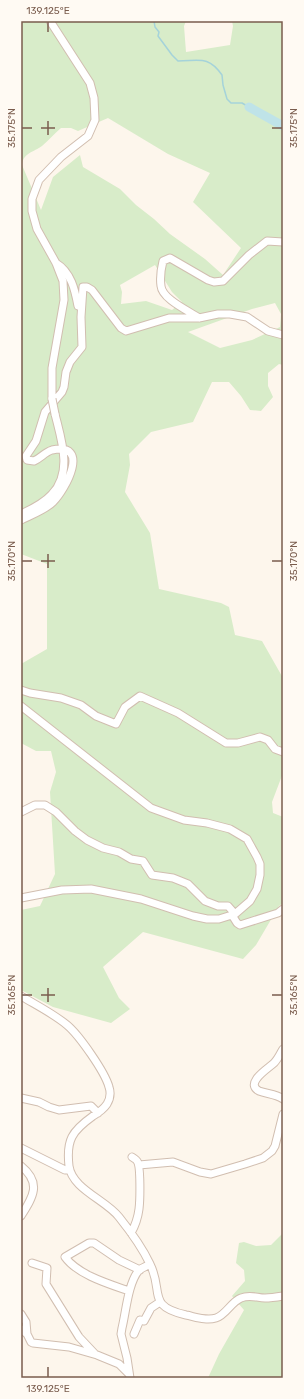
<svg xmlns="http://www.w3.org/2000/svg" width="304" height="1399" font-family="Rubik,sans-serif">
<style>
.green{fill:#d8ecc9;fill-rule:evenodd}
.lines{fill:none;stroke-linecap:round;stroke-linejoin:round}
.stream{stroke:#a5d3da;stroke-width:1.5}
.river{stroke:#bfe3e8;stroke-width:9}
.minor-casing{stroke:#d1beb0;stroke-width:9}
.minor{stroke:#fff;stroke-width:7}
.minor-bridge-casing{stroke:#d1beb0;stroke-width:9;stroke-linecap:butt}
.minor-bridge{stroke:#fff;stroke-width:7}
.ticks{fill:none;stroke:#7a5c4d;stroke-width:1.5}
.neatline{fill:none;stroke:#7a5c4d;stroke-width:1.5}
.ticks-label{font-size:10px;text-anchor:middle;fill:#7a5c4d}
</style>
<rect width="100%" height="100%" fill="#fdf6ec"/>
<path class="green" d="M21,21H186L184,26L186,52L230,45L233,26L232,21H283V365L279,364L268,373V386L273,397L261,411L250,410L241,396L229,382H212L193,422L151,432L129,454L130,465L125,492L150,533L159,589L221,603L229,607L235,635L262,641L283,678V773L272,802L273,813L283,817V903L279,906L256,945L243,959L143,932L103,967L119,998L130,1009L111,1023L53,1007L21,990V910L40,906L55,874L50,792L56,772L51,751H36L21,743V664L47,649V564L21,554ZM108,118L168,154L210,173L193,202L241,248L223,275L205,259L170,234L154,219L136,205L120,189L83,167L80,155L53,177L41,210L22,165C23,153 34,152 42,146C49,140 54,134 61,128H71L78,131ZM155,265L172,292L182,302L172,310L146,301L121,304L122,292L120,285ZM275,303L281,314L280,327L252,340L220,348L188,332L252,309Z
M283,1233V1378H208L219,1354L244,1310L232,1296L245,1281L244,1270L236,1263L239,1243L244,1242L256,1246L271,1245Z"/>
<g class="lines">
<path class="stream" d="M154,21L155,27L159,32L158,36L172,55L178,61C199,61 208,55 222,75L223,85L227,99L231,103H242L249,107"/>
<path class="river" d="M249,107L283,126"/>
<g class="minor-casing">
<path id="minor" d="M50,21L90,83L94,98L95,120L88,136L61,157L39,180L32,199V211L37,229L56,263L63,281L64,300L52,368V399
M56,263C71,272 75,290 78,306L81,307
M199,318C189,311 162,299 161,286C160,279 161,269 163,261L170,258L208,280L214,282L223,281L249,255L267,241L283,242
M21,514C32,509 44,503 52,494C73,472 61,439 55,414
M21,520C31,515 45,510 53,502C66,489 91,442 52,450C45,452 41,458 34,461L27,460L26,456L36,441L45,412L62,392L64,387L66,372L70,362L82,347L81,317L83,287H87L92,290L121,328L126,331L169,318H199L218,314H230L247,317L268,331L283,335
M21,690L30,693L61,698L81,705L96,716L116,724L125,707L140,696L178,713L226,743H238L260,737L268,740L275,749L283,752
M21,706L151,808L184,820L207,823L230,829L247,839L257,857L260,864V875L257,889L250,901L235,914L219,919H207L193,916L141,899L91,889L62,890L21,898
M21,812L35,805H45L56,812L75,831L87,840L103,848L119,852L131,859L143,861L152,875L173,878L188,884L205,901L218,906H228L235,914
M232,915L237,923L240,925L278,913L283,909
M21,996C36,1005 54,1014 67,1025C79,1035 105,1072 109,1087C111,1093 110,1099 107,1104C103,1110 98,1113 93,1116C72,1131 66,1140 69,1166C72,1189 106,1200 119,1217C131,1232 142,1247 150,1264C164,1292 146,1306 186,1315C196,1317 206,1321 216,1318C226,1315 231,1302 241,1298C250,1294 257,1298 265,1298C271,1298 277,1297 283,1296
M283,1049C280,1054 278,1059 274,1063C269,1068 244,1083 259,1091C267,1094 276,1094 283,1099
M21,1098L39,1102L49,1107L59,1110L91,1106L98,1113
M21,1148L65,1170H70
M139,1165L173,1162L200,1172L211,1174L245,1164L263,1158L272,1151L275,1146L283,1114
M21,1166C42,1183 33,1197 21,1216
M131,1233C135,1226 138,1217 139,1209C140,1201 141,1166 137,1161C137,1160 132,1157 132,1157
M32,1263L47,1268L46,1284L79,1337L95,1354
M129,1291C109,1284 78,1275 65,1257L89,1243H94L119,1260L140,1270
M21,1314L26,1322L27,1334
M21,1329L27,1334L31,1342L33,1343L69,1347L97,1355L119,1364L129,1374
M134,1334L140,1320L144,1321L151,1308L160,1302
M130,1378L127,1358L121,1334L122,1328C126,1312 128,1283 139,1270C142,1268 147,1266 150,1264"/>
</g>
<use href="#minor" class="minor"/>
<g class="minor-bridge-casing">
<path id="minor-bridge" d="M52,399L55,414"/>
</g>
<use href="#minor-bridge" class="minor-bridge"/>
</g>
<path class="ticks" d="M48,22V32M48,121V135M22,128H32M41,128H55M272,128H282M48,554V568M22,561H32M41,561H55M272,561H282M48,988V1002M22,995H32M41,995H55M272,995H282M48,1367V1377"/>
<rect width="304" height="1399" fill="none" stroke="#fffaf3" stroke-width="44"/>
<rect x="22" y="22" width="260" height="1355" class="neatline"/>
<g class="ticks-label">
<text x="48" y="14">139.125°E</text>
<text transform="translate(11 128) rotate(-90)" y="4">35.175°N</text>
<text transform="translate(293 128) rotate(-90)" y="4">35.175°N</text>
<text transform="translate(11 561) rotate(-90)" y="4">35.170°N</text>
<text transform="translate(293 561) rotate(-90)" y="4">35.170°N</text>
<text transform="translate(11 995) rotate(-90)" y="4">35.165°N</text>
<text transform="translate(293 995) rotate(-90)" y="4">35.165°N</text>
<text x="48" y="1392">139.125°E</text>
</g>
</svg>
